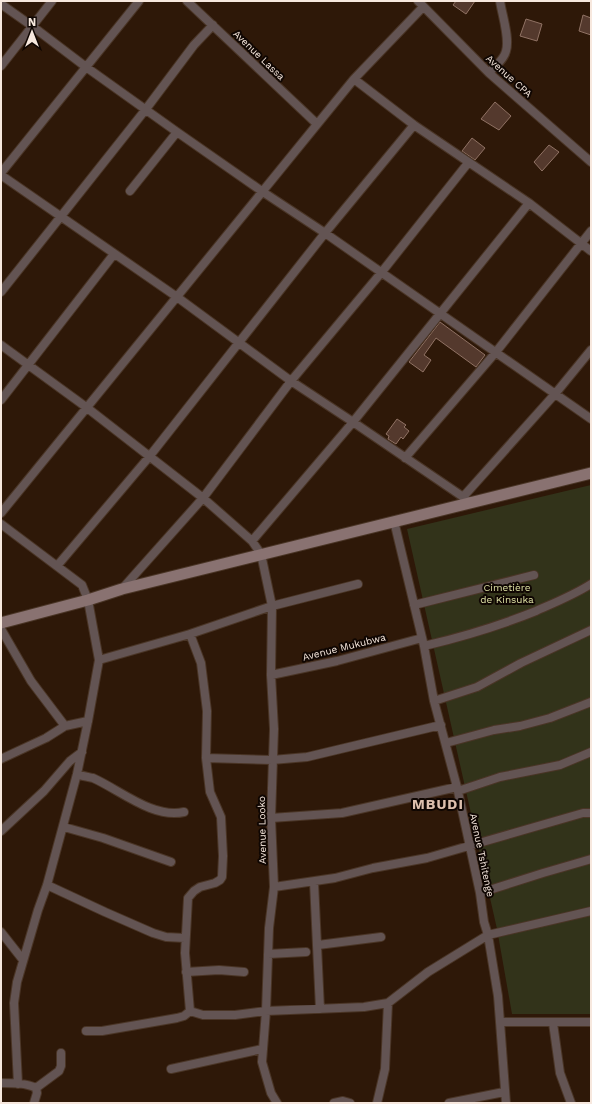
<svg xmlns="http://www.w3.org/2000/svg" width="592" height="1104" font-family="'Work Sans',sans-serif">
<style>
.green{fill:#32331a}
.building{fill:#54392d;stroke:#907264}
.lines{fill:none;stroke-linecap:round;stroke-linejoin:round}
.street-casing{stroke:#4a3526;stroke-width:10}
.secondary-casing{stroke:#4a3526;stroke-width:13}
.street{stroke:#635453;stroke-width:8}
.secondary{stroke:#897271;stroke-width:11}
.labels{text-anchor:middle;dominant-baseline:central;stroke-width:4;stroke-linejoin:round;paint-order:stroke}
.street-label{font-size:10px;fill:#f7e8de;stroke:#0f0602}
.park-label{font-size:10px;fill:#dee1a5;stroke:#0f0602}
.district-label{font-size:14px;font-weight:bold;letter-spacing:1px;fill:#dec0ad;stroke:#0f0602}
</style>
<rect width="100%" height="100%" fill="#2e1808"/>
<path class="green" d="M591,485V1014H512L497,929L407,529Z"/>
<path class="building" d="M456,1H475L466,14L453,5Z
M583,15L591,18V35L579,31Z
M526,19L542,24L537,41L520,36Z
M495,102L511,116L499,130L481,119Z
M472,138L485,148L475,160L462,151Z
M549,145L559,152L542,171L534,162Z
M440,322L485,355L476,367L436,338L424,355L431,360L423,372L409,362Z
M397,419L406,425L404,427L409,431L403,439L401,437L396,444L388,439L389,436L386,434Z"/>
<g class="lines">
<g class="street-casing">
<path id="street" d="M187,1L317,124
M418,1L489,73L591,162
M1,4L32,26L86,67L177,132L263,192L325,233L591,419
M1,66L52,1
M489,73C495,66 504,60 506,51C510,38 502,15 500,1
M354,79L414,125L529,203L591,251
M1,173L139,1
M1,175L177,297L291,381L353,422L472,503
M130,191L177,132
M1,292L146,109L194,45L213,25
M1,345L86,407L203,498L252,541L261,554L272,606L271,675L274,729L271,818L274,887L269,928L266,1011L262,1062L271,1093L277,1103
M1,400L114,254
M405,458L496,352L591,231
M463,497L555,394L591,350
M1,513L354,79L423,7
M394,521L424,646L434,701L457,787L480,893L484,922L488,935L498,996L500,1022L506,1103
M1,524L82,585L88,600L99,660L88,721L77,774L47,885L38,910L17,982L14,1003L18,1084
M252,541L353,422L529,203
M57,566L149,457L325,233L414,125
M122,589L203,498L291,381L381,273L468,163
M414,605L534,575
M1,629L31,681L65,726
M424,646C462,637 499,626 536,611C554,603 574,595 591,584
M99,660L190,634L272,606L358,584
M271,675L337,661L422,638
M434,701L477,687L521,663L591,630
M446,743L494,730L520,726L550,718L591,702
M206,758L272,760L307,757L441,725
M1,759L46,738L65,726L88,721
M77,774C82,776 88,777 93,778C120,790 153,819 184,812
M458,791L500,777L560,765L591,752
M271,818L342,813L457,787
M64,827L103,838L171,862
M1,831L44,791L70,761L82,752
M314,882L320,1009
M47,885L105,912L153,933L166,937L185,938
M274,887L335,878L373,868L427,858L583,813H591
M480,893L543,873L591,859
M1,932L23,960
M318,945L381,937
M268,954L306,952
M186,972L219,970L244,972
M190,1011L203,1015H235L266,1011L364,1007L388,1003L428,972L488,935L591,911
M190,1011L185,953L188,898L194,891L200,887L215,883L220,880L222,877L223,856L221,817L210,792L206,758L207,711L201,663L190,634
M500,1022H591
M553,1023L560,1073L571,1103
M86,1031H102L177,1018L184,1016L190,1011
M171,1069L262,1049
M1,1083C13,1083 26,1083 36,1088
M36,1088L59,1071L61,1066V1053
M34,1103L37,1093L36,1088
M334,1103L343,1101L350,1103
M377,1103L385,1069L388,1003
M449,1103L504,1092"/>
</g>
<g class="secondary-casing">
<path id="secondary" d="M1,623L88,600L122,589L591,473"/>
</g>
<use href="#street" class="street"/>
<use href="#secondary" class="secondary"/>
</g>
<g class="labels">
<g class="street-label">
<text transform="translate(259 55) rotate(44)">Avenue Lassa</text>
<text transform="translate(509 76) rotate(42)">Avenue CPA</text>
<text transform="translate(344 647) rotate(-14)">Avenue Mukubwa</text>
<text transform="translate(262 830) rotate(-91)">Avenue Looko</text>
<text transform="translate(482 855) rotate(78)">Avenue Tshitenge</text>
</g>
<g class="park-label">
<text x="507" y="587">Cimetière<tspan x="507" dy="12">de Kinsuka</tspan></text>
</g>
<g class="district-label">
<text x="438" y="804">MBUDI</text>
</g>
</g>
<rect width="592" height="1104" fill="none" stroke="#f7e8de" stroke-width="4"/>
<g transform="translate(32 32)" stroke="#0f0602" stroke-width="3" paint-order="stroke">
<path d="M0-3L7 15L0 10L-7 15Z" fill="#f7e8de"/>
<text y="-6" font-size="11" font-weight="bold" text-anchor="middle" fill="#f7e8de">N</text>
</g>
</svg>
